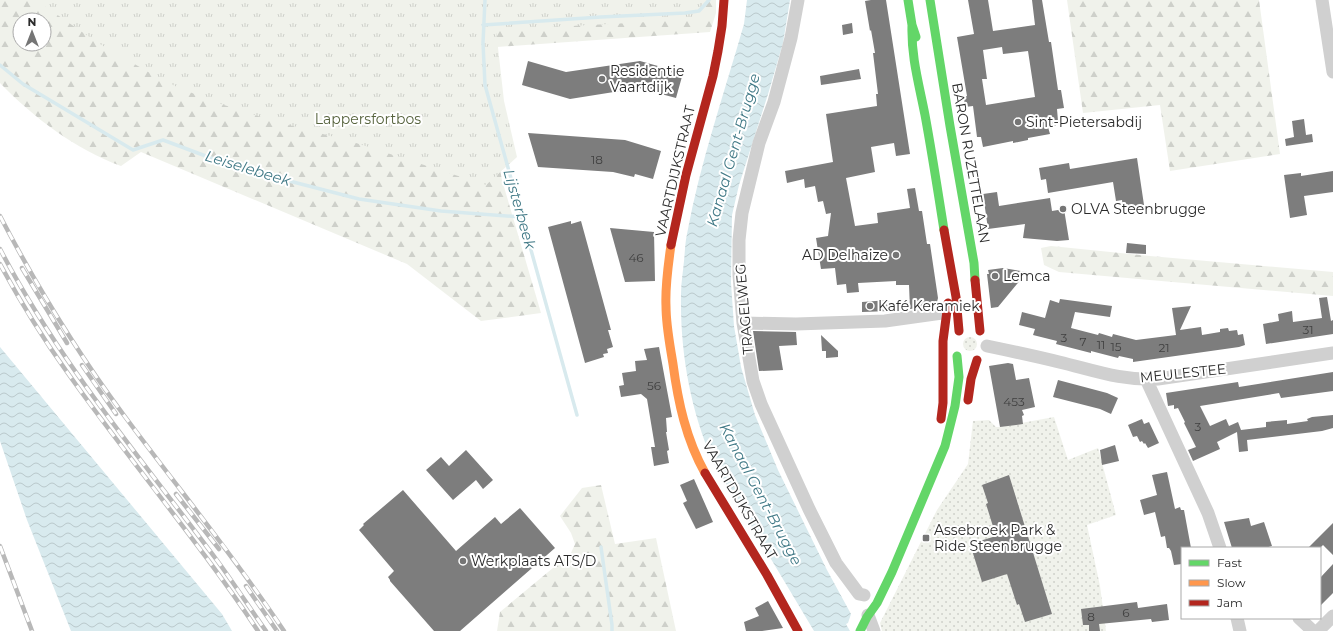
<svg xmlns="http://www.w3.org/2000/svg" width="1333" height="631" font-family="Montserrat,sans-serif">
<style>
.grass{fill:url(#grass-dots)}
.forest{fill:url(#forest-firs);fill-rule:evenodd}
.park{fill:url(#park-tufts)}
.water{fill:url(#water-waves)}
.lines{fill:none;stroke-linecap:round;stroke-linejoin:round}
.stream{stroke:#d8eaee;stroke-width:3.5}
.building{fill:#7d7d7d;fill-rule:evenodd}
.street{stroke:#d0d0d0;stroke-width:13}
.fast{stroke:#63d668;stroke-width:9}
.slow{stroke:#ff974d;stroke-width:9}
.jam{stroke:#b3261e;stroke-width:9}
.rail-casing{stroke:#b8b8b8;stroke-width:4.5}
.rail{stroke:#fff;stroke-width:3;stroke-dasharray:9;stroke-linecap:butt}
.poi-dot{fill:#757575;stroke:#fff;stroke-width:1.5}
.labels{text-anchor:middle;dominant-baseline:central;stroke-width:4;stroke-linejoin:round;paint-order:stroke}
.number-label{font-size:12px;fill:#404040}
.poi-label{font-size:14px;fill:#2b2b2b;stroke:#fff;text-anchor:start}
.park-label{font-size:14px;fill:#56633d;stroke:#fff}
.street-label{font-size:14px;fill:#2b2b2b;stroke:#fff}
.water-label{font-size:15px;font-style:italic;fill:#407986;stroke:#fff}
</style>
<defs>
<pattern id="grass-dots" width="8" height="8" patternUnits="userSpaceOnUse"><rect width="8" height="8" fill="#f0f2eb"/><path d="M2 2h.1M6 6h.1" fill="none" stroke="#ced0ca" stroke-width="1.8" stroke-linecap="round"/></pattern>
<pattern id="forest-firs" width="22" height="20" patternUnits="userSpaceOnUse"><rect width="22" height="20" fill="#f0f2eb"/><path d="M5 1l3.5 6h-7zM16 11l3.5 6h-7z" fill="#ced0ca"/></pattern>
<pattern id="park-tufts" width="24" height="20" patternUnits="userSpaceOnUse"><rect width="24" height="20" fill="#f0f2eb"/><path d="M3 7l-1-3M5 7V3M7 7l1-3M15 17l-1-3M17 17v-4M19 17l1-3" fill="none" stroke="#ced0ca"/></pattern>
<pattern id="water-waves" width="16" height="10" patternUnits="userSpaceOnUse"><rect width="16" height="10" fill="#d8eaee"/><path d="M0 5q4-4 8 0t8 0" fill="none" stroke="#bac9cc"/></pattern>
</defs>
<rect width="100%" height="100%" fill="#fff"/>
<path class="grass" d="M963 344a7 7 0 1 1 14 0a7 7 0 1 1-14 0Z
M1054,417L1068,460L1098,448L1116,515L1087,525L1100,586L1106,631H882L880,623L937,510L968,464L973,421L989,420L996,427H1000Z"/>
<path class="forest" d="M0,0H716V13L710,32L497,47L481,74L502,180L541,313L481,321L407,264L141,152L121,166C75,149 34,118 0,83ZM20,20H44V44H20Z
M1067,0H1259L1280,154L1170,171L1160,105L1083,113Z
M1051,246L1150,256L1333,272V296L1059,272L1044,265L1041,248Z
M601,485L615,544L656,538L676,631H497L500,612L571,553L575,544L571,533L560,516L582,488Z"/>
<path class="park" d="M39,0H704L706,19L496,30L504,101L517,157L486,185L353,142L270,120L221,104L179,88L157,77L98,43L46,7Z"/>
<path class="water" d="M747,0H790L783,43L769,91L739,185L732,215L731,283L734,326L741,367L755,415L778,470L827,570L851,614L848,623L846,624L850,631H814L713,462C690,409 680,352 681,294C681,283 683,272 684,261C685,252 685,243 687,234C700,163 724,94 744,24Z
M0,347L222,614L232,631H71L27,520L0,441Z"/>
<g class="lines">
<path class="stream" d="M485,0L483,43L485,85L577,415
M483,25L601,17L685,13L699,11L709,0
M0,65L23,84L133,150L163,140L235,167L359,199L441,211L521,217
M601,547L612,625V631"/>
</g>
<path class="building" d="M871,0H886L910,154L896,156L894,143L871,147L875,172L846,178L855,226L878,223L877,213L910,208L907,189L915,188L919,211H922L927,244H930L938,298L936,306L910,309L909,285H896V281L858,283L859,292L847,293L846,284L837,285L835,268L821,269L816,238L828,236L831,213L826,214L823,201L818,202L815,186L805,188L804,179L787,183L785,171L833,162L826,114L877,106L876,94H878L873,53H875L871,30L870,31L865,1Z
M968,0H988L993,31L1035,25L1032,0H1042L1049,42H1051L1058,90H1061L1064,108L1057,109L1058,121L1055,126L1048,127L1050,134L1028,138V140L1013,143V141L983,147L981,137H977L973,106L965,107L964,97L967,96L957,37L974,34ZM1002,47L1003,54L1028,51L1035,97L986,105L982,79H987L983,50Z
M852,23L853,33L843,35L842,25Z
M528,61L566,72L640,61L683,73L676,98L639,88L570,99L522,85Z
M859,69L861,79L821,85L820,76Z
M1304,119L1306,135L1312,134L1313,142L1286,146L1285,139L1294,137L1292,121Z
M528,133L625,140L661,151L653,179L635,174L634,177L613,172L538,167Z
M1137,158L1144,205L1123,209L1122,200L1116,201L1113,182L1048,193L1046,179L1041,180L1039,168L1069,163L1070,169Z
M1333,171V192L1304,196L1307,215L1290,218L1284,175L1301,173V176Z
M997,192L999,206L1050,198L1052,211L1064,209L1069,240L1057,241L1023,238L1025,224L988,229L983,194Z
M571,221V224L581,221L611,330H608L613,347L607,349L608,353L603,354L604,357L585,363L548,227Z
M610,228L654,232L655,281L625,282Z
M1127,243L1146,245V254L1126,253Z
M1003,268L1027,272L998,307L991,308L987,274H989L988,270Z
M1327,297L1331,321L1333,320V334L1266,344L1263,324L1279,321L1278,314L1292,311L1293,322L1322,318L1319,298Z
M1060,299L1112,306L1110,317L1075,312L1071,328L1098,335L1099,333L1112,337L1113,334L1136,340L1176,335L1172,308L1191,306L1180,330L1201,327L1202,335L1220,332V329L1228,328L1229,331L1237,330L1238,335L1243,334L1245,345L1239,347L1133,362V359L1119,356L1118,358L1091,351V353L1056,344L1057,341L1033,335L1035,329L1019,325L1022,312L1045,318L1050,300L1059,303Z
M889,300L890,311L862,312V302Z
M753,331L796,332L797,345L779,346L783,370L759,371Z
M821,335L838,351V357L826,358V351H822Z
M659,347L672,417L666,418L667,432H666L669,450L667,451L669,463L654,466L651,447H655L647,399L641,394L621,397L619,386L624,385L622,373L636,371L635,361L647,360L644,349Z
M1008,363L1013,364L1016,380L1029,378L1035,407L1022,410L1024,415L1022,416L1023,424L1000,427L989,366Z
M1333,372V391L1281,398L1279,393L1200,406L1210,426L1226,419L1229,426L1238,422L1241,430L1266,427V422L1287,420V424L1308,421L1307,419L1312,417L1333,415V428L1322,431L1247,440L1248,451L1239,452L1237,432L1217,442L1220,449L1193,461L1188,450L1196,447L1184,423L1185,422L1178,408L1174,409V405L1168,406L1166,393L1238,382L1239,387Z
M1058,380L1107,393L1118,398L1111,414L1100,409L1053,397Z
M1142,419L1144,424L1149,422L1159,443L1148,448L1145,443L1144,444L1142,441L1140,442L1137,436L1133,437L1128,425Z
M1115,445L1119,461L1102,465L1100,450Z
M466,450L493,480L483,489L476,480L453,500L426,470L441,457L449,466Z
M1167,472L1175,509L1180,507L1181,510H1184L1191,548H1182V564L1174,565L1171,551L1169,548H1167L1165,536L1161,537L1155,512L1144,515L1140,500L1157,495L1152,475Z
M1009,475L1052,614L1025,622L1019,604L1017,605L1007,574L982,582L970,544L996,536L986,504L988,503L982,485Z
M694,479L713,522L696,529L683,503L687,501L680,485Z
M403,490L456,551L495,517L501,524L520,508L555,548L460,631H434L390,581V580L388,577L394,571L359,530L364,525L363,524Z
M1249,518L1251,526L1264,522L1272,546L1265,548H1232L1224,522Z
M1333,523V555L1323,545L1320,548H1308Z
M1333,564V593L1320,606V578Z
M768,601L783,628L762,631H746L744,622L759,616L755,608Z
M1137,602L1138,608L1167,604L1169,620L1152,622L1151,619L1099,624L1100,631H1089V625H1083L1081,609Z"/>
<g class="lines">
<path class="street" d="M798,0L791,38L774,102L759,143L742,213L739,240V275L743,323L753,381L761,404L809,509L836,563L859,594L864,595
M1322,0L1333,72
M743,323L796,324L885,321L942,313
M987,346C1011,351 1035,356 1059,362C1093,370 1121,381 1158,379L1333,353
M1146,379L1208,513L1220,548
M868,615L874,631
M1237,618L1240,631
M1299,618L1313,631
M1318,631L1333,616"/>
<path class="fast" d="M908,0L912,25L916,37
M930,0L950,126L974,263L975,280
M912,25C911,57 919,84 925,115C932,153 938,192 944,230
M860,631L867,617L877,603L892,572L945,446L955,406L959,377L957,356"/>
<path class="slow" d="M671,245C668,266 665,286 666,306C666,326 670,345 673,364C678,402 686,439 705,473"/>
<path class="jam" d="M944,230L956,297L959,331
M671,245L686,175L713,76L718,51L722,26L724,0
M975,280L980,331
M968,400L971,379L977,360
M941,419L943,403V341L948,303
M705,473L767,575L798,631"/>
<g class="rail-casing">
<path id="rail" d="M0,216C36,285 77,352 123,414C177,487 234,556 284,631
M0,249C59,362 140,457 216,559C233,582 249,607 266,631
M0,264C20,301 42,337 67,372C129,460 199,542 258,631
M22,268L67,343
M82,365L116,414
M176,494L219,549
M0,546L32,631
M246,586L277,631"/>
</g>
<use href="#rail" class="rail"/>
</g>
<g class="poi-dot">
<circle cx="602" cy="79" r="4"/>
<circle cx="1018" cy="122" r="4"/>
<circle cx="1063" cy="209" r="4"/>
<circle cx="896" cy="255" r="4"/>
<circle cx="995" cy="276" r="4"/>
<circle cx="870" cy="306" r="4"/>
<rect x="922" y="534" width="8" height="8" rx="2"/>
<circle cx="463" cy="561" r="4"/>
</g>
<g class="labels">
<g class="number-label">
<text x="597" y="159">18</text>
<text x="636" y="257">46</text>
<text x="1308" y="329">31</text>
<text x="1064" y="337">3</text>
<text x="1083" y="341">7</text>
<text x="1101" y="344">11</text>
<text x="1116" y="346">15</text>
<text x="1164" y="347">21</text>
<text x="654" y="385">56</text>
<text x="1014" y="401">453</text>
<text x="1198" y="426">3</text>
<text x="1126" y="612">6</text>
<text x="1091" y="616">8</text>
</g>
<g class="poi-label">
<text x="610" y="71">Residentie<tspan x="610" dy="16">Vaartdijk</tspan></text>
<text x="1026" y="122">Sint-Pietersabdij</text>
<text x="1071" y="209">OLVA Steenbrugge</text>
<text x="888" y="255" text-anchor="end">AD Delhaize</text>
<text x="1003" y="276">Lemca</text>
<text x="878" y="306">Kafé Keramiek</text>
<text x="934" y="530">Assebroek Park &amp;<tspan x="934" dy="16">Ride Steenbrugge</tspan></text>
<text x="471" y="561">Werkplaats ATS/D</text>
</g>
<g class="park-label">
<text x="368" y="119">Lappersfortbos</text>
</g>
<g class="street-label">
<text transform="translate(971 163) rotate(80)">BARON RUZETTELAAN</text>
<text transform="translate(675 171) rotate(-77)">VAARTDIJKSTRAAT</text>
<text transform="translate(744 309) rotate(-95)">TRAGELWEG</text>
<text transform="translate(1183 373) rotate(-6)">MEULESTEE</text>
<text transform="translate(740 500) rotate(60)">VAARTDIJKSTRAAT</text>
</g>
<g class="water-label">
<text transform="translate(733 150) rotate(-74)">Kanaal Gent-Brugge</text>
<text transform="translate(248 168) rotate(17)">Leiselebeek</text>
<text transform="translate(520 209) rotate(74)">Lijsterbeek</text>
<text transform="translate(761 494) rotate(62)">Kanaal Gent-Brugge</text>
</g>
</g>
<rect x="1181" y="547" width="140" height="72" fill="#ffffff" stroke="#aaaaaa"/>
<rect x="1189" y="560" width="20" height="6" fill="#63d668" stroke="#aaaaaa"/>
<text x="1217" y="567" font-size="12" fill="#2b2b2b">Fast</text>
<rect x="1189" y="580" width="20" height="6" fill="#ff974d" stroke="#aaaaaa"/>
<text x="1217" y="587" font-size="12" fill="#2b2b2b">Slow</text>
<rect x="1189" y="600" width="20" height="6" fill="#b3261e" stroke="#aaaaaa"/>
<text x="1217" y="607" font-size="12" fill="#2b2b2b">Jam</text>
<g transform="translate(32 32)"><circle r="19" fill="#ffffff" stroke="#aaaaaa"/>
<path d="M0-3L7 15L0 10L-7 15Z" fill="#757575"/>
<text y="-6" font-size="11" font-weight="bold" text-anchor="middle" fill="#2b2b2b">N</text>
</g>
</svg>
